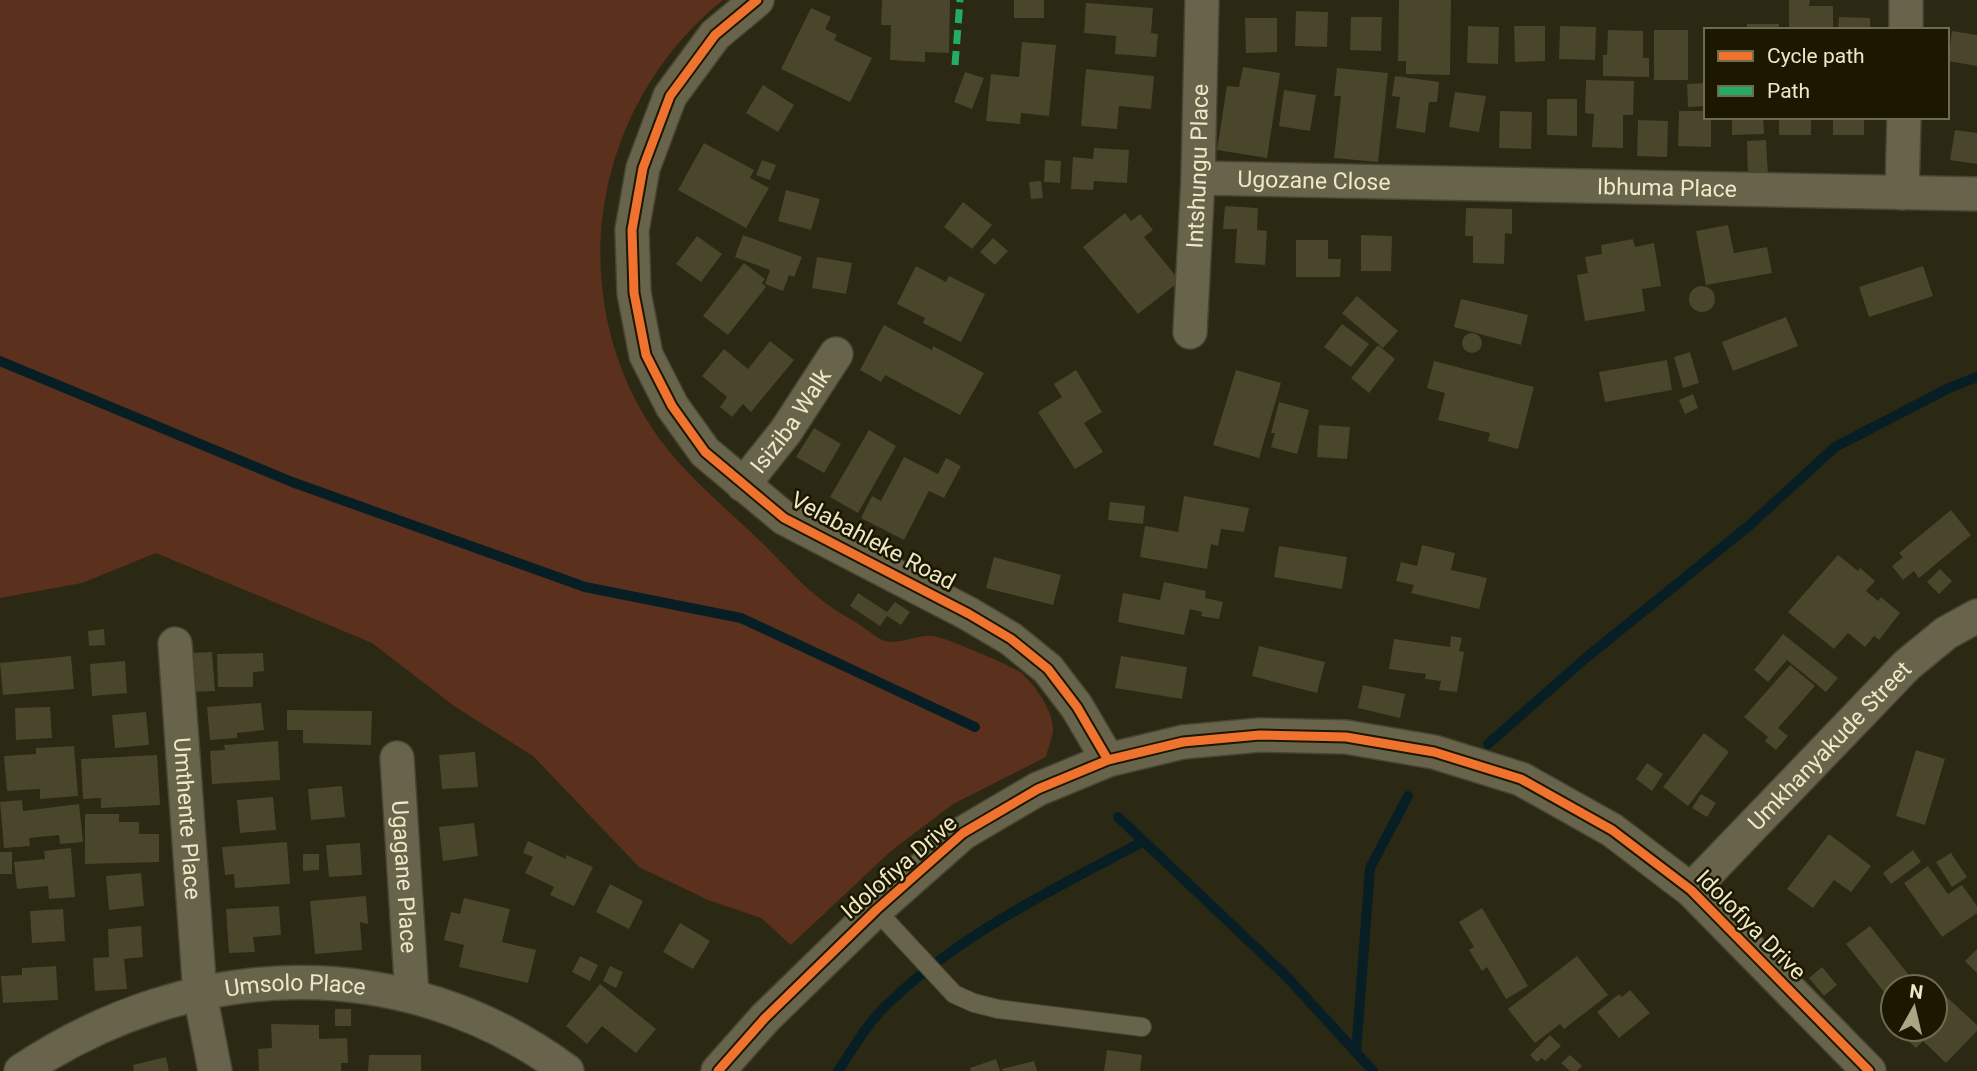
<svg xmlns="http://www.w3.org/2000/svg" width="1977" height="1071" font-family="Roboto,sans-serif">
<style>
.green{fill:#5b301d}
.lines{fill:none;stroke-linecap:round;stroke-linejoin:round}
.stream{stroke:#071f24;stroke-width:10}
.building{fill:#49462b}
.service-casing{stroke:#474533;stroke-width:20}
.minor-casing{stroke:#474533;stroke-width:36}
.service{stroke:#67644b;stroke-width:18}
.minor{stroke:#67644b;stroke-width:33}
.quiet{stroke:#26ab63;stroke-width:7;stroke-dasharray:14 7;stroke-linecap:butt}
.cycleway-casing{stroke:#1c1700;stroke-width:13}
.cycleway{stroke:#ef722f;stroke-width:9}
.labels{text-anchor:middle;dominant-baseline:central;stroke-width:5;stroke-linejoin:round;paint-order:stroke}
.street-label{font-size:23px;fill:#ede8c5;stroke:#1c1700}
</style>
<rect width="100%" height="100%" fill="#2b2813"/>
<path class="green" d="M0,0H723C594,104 561,288 652,428C680,471 722,504 758,539C779,559 799,583 823,601C835,611 850,618 863,627C869,631 878,639 885,641C899,645 918,634 933,636C942,636 1012,666 1020,672C1035,684 1054,712 1053,731C1052,739 1048,748 1046,757L953,804L891,851L791,945L761,918L708,900L639,867L533,756L454,706L372,643L156,553L82,583L0,598Z"/>
<g class="lines">
<path class="stream" d="M0,361L292,482L585,587L741,618L975,727
M1488,744L1587,657L1751,524L1835,447L1949,388L1977,377
M1118,817L1287,977L1373,1071
M1356,1053L1370,868L1408,796
M838,1071C851,1052 863,1030 878,1014C949,939 1054,889 1144,841"/>
</g>
<path class="building" d="M882,0H950L949,53L925,52V62L890,60L891,25H881Z
M1014,0H1044V18H1014Z
M1399,0H1451L1450,75L1406,74V61H1398Z
M1789,0H1810L1809,6H1833V30H1789Z
M1086,3L1153,8L1151,33L1158,34L1156,57L1115,54L1116,36L1084,33Z
M811,8L831,17L825,29L837,35L834,40L872,58L850,102L781,69Z
M1296,11L1328,12L1327,47L1295,46Z
M1351,17H1382L1381,51L1350,50Z
M1839,17L1870,18V30H1838Z
M1245,18H1277V52L1246,53Z
M1747,24H1779V30H1747Z
M1468,26L1499,27L1498,64L1467,63Z
M1514,26H1545V61L1515,62Z
M1560,26L1596,27L1595,60L1559,59Z
M1608,30L1643,31V58H1649V77L1603,76V55H1607Z
M1654,30H1688V80H1654Z
M1952,31L1977,35V66L1948,61Z
M1022,42L1056,45L1049,116L1021,113L1020,124L986,121L991,74L1019,77Z
M1243,67L1280,73L1267,158L1217,150L1227,86L1239,87Z
M1337,68L1388,73L1378,162L1334,158L1341,96H1334Z
M1086,69L1154,76L1151,109L1119,106L1117,129L1081,126Z
M965,72L984,78L972,109L954,102Z
M1395,76L1439,82L1437,102H1429L1425,133L1396,128L1400,97L1392,96Z
M1586,80L1634,81L1633,115H1623V148L1592,147L1594,114L1585,113Z
M1706,83V106L1688,107L1687,84Z
M763,85L794,105L778,132L746,113Z
M1284,90L1316,95L1310,131L1279,126Z
M1455,92L1486,96L1479,132L1449,127Z
M1547,99H1577V136L1547,135Z
M1500,111L1532,112L1531,149L1499,148Z
M1679,111H1706V117H1711V147L1678,146Z
M1732,117H1763L1764,134L1732,135Z
M1779,117H1811V135H1779Z
M1833,117H1864V135H1833Z
M1638,120L1668,121L1667,157L1637,156Z
M1955,130L1977,133V164L1950,160Z
M1766,140L1768,175L1748,176L1747,141Z
M704,143L754,170L750,178L769,188L746,228L678,190Z
M1094,148L1129,150L1127,183L1094,181L1093,190L1071,189L1073,157L1093,159Z
M762,160L776,165L770,180L756,175Z
M1045,160L1061,161L1060,183L1044,182Z
M1041,181L1043,198L1031,199L1029,182Z
M786,190L820,199L811,230L778,221Z
M963,202L992,225L972,249L944,227Z
M1225,206L1258,208L1257,230L1267,231L1265,265L1235,263L1237,229H1223Z
M1466,208L1512,209V234L1505,233L1504,264L1473,263V236H1465Z
M1125,213L1131,221L1140,214L1153,230L1144,237L1180,281L1138,314L1083,247Z
M1728,225L1734,253L1767,247L1772,273L1706,285L1696,231Z
M743,235L802,257L794,277L789,275L783,291L765,284L770,270L735,257Z
M1361,235L1392,236L1391,271H1361Z
M697,236L722,254L701,282L676,264Z
M993,238L1008,251L995,265L980,252Z
M1633,239L1635,247L1654,243L1661,286L1642,289L1645,311L1585,321L1577,275L1588,273L1585,257L1602,254L1601,245Z
M1296,240H1328V259H1341L1340,277H1296Z
M817,257L852,263L846,294L812,288Z
M744,263L765,279L762,283L766,287L728,335L703,316Z
M916,266L946,282L949,276L985,294L961,342L923,323L925,318L897,304Z
M1923,266L1933,296L1869,317L1859,287Z
M1689 299a13 13 0 1 1 26 0a13 13 0 1 1-26 0Z
M1357,296L1398,331L1383,348L1342,313Z
M1461,299L1528,315L1521,345L1454,327Z
M1786,317L1798,346L1733,371L1722,342Z
M1342,324L1369,344L1351,367L1324,347Z
M884,325L932,350L933,346L984,373L960,415L885,375L881,382L860,370Z
M1462 343a10 10 0 1 1 20 0a10 10 0 1 1-20 0Z
M770,341L794,360L751,412L743,404L732,417L720,407L727,397L702,376L724,349L748,369Z
M1378,345L1395,359L1369,393L1351,378Z
M1690,352L1699,383L1683,388L1674,357Z
M1667,360L1672,390L1605,402L1599,372Z
M1434,361L1534,387L1518,449L1488,441L1490,433L1438,420L1445,393L1427,388Z
M1076,370L1102,412L1084,423L1103,452L1075,469L1038,412L1062,397L1054,384Z
M1236,370L1281,383L1259,458L1213,445Z
M1693,394L1698,408L1685,414L1679,400Z
M1279,402L1309,410L1297,454L1271,447L1275,433H1271Z
M1319,425L1350,427L1347,459L1317,457Z
M814,428L841,444L824,473L796,457Z
M869,430L896,446L858,513L830,497Z
M904,457L938,474L946,458L961,466L944,498L929,491L904,540L861,518L872,496L881,501Z
M1184,496L1249,508L1244,532L1221,529L1218,546L1211,544L1207,569L1140,557L1145,526L1178,532Z
M1110,502L1145,506L1143,524L1108,520Z
M1951,510L1971,535L1919,578L1914,571L1903,580L1892,566L1903,557L1899,553Z
M1422,545L1455,553L1451,570L1487,578L1479,609L1411,593L1414,585L1396,581L1401,562L1417,566Z
M1279,546L1347,557L1342,589L1274,577Z
M1838,555L1858,571L1860,568L1875,581L1866,591L1878,601L1881,597L1900,613L1879,640L1874,636L1865,647L1848,633L1834,649L1788,612Z
M994,557L1061,575L1053,605L986,588Z
M1940,569L1952,581L1939,594L1927,582Z
M1164,582L1206,591L1205,598L1223,602L1219,619L1201,616L1202,612L1190,609L1184,635L1118,622L1123,593L1160,600Z
M858,593L887,612L895,602L910,612L901,625L887,616L880,626L850,606Z
M104,629L105,645L89,646L88,631Z
M1783,634L1838,678L1826,692L1787,660L1768,682L1754,670Z
M1451,636L1462,638L1459,651L1464,652L1457,692L1439,690L1441,681L1425,679L1426,674L1389,669L1394,639L1450,647Z
M1259,646L1325,662L1317,693L1252,676Z
M212,652L215,691L193,692L190,653Z
M263,653L264,671L253,672V687H218L217,654Z
M71,656L74,689L3,695L0,663Z
M1121,656L1187,667L1182,699L1115,688Z
M125,661L127,693L92,696L90,664Z
M1790,665L1815,686L1778,728L1788,736L1776,750L1765,741L1768,737L1744,717Z
M1363,685L1405,694L1400,718L1358,708Z
M261,703L264,730L237,733V738L210,740L207,707Z
M50,707L52,738L16,740L15,708Z
M287,710L372,711L371,745L303,743V730H287Z
M146,712L149,745L115,748L112,715Z
M1704,733L1729,752L1688,806L1663,787Z
M278,741L280,780L212,784L210,751L225,750L224,745Z
M74,746L78,796L40,799V789L7,791L4,756L36,754V748Z
M1916,750L1945,759L1925,825L1896,816Z
M475,752L478,787L442,789L439,755Z
M157,755L160,805L101,808V798L83,799L81,759Z
M1647,763L1663,774L1652,791L1636,779Z
M342,786L345,817L311,820L308,789Z
M1701,794L1716,803L1707,817L1692,808Z
M273,797L276,830L240,833L237,800Z
M22,800L23,811L79,804L83,842L60,844L59,835L29,838L30,846L4,848L0,802Z
M85,814H119V822H139V834H159V862L85,864Z
M474,823L478,856L443,861L439,827Z
M1829,834L1871,866L1851,892L1834,880L1813,908L1787,889Z
M528,841L566,859V855L593,867L574,906L550,895L554,887L525,873L533,857L523,853Z
M287,842L290,884L235,888L234,874L225,875L222,847Z
M360,843L362,875L329,877L326,845Z
M71,848L75,897L49,899L48,886L17,889L14,862L45,859L44,851Z
M1913,850L1921,862L1891,884L1883,873Z
M0,852H12V874H0Z
M1951,853L1967,877L1952,887L1936,862Z
M303,854H319V870L303,871Z
M1928,866L1948,894L1962,885L1977,906V913L1942,937L1904,883Z
M141,873L144,906L109,910L106,876Z
M610,884L643,901L629,929L596,912Z
M366,896L368,924L360,922L362,950L315,954L310,901Z
M464,898L510,909L502,942L536,950L528,983L459,967L464,945L444,940L451,912L460,914Z
M279,906L281,935L253,937L255,952L229,953L226,909Z
M1482,908L1528,986L1506,999L1487,967L1482,971L1469,950L1474,947L1459,922Z
M63,909L65,941L32,943L30,911Z
M680,923L710,941L693,969L663,952Z
M141,926L143,957L124,959L127,989L95,991L93,958L109,957L108,929Z
M1870,926L1912,979L1902,987H1893V994L1888,997L1846,944Z
M1977,949V973L1965,961Z
M580,956L598,965L590,981L572,972Z
M1577,956L1608,995L1564,1029L1560,1024L1535,1043L1508,1009Z
M56,966L58,1000L3,1003L1,976L22,975V968Z
M610,966L623,972L616,988L603,981Z
M1822,967L1837,985L1824,996L1809,978Z
M600,984L656,1029L636,1053L602,1026L587,1044L566,1026Z
M1937,988L1977,1025V1031L1946,1063L1923,1041L1916,1048L1897,1030L1935,1029V990Z
M1630,990L1650,1013L1619,1038L1597,1012L1619,994L1622,997Z
M335,1009H351V1026H335Z
M271,1024L319,1025V1039L347,1038L348,1063H341V1071H259L258,1049L272,1048Z
M1550,1035L1561,1046L1545,1061L1542,1058L1537,1062L1530,1055Z
M1107,1050L1142,1055L1140,1071H1104Z
M369,1055H421V1071H368Z
M1570,1055L1582,1066L1577,1071H1570L1561,1063Z
M166,1057L169,1071H134L133,1065Z
M996,1059L1000,1071H971L970,1068Z
M1034,1061L1037,1071H1003L1002,1069Z"/>
<g class="lines">
<g class="service-casing">
<path id="service" d="M876,910L954,994L974,1003L998,1009L1142,1027"/>
</g>
<g class="minor-casing">
<g id="minor">
<path d="M757,0L715,35L670,96L643,168L632,230L634,293L646,355L672,406L705,452L784,518L969,614L1011,639L1048,669L1077,707L1108,760"/>
<path d="M1906,30V0"/>
<path id="s1" d="M1198,178L1977,194"/>
<path d="M1902,193L1904,117"/>
<path id="s2" d="M1190,332L1198,178L1202,0"/>
<path id="s3" d="M743,485L786,431L836,354"/>
<path id="s4" d="M175,644L200,994L215,1071"/>
<path id="s5" d="M397,758L412,996"/>
<path id="s6" d="M1691,890L1907,665L1946,633L1977,616"/>
<path id="s7" d="M21,1071C190,958 400,948 567,1071"/>
<path d="M718,1071L765,1018L876,910L963,833L1038,789L1108,760L1183,742L1260,735L1346,737L1434,752L1521,779L1612,830L1691,890L1869,1071"/>
</g>
</g>
<use href="#service" class="service"/>
<use href="#minor" class="minor"/>
<path class="quiet" d="M955,65L960,0"/>
<g class="cycleway-casing">
<path id="cycleway" d="M757,0L715,35L670,96L643,168L632,230L634,293L646,355L672,406L705,452L784,518L969,614L1011,639L1048,669L1077,707L1108,760
M718,1071L765,1018L876,910L963,833L1038,789L1108,760L1183,742L1260,735L1346,737L1434,752L1521,779L1612,830L1691,890L1869,1071"/>
</g>
<use href="#cycleway" class="cycleway"/>
</g>
<g class="labels">
<g class="street-label">
<text stroke="none"><textPath href="#s2" startOffset="166">Intshungu Place</textPath></text>
<text stroke="none"><textPath href="#s1" startOffset="116">Ugozane Close</textPath></text>
<text stroke="none"><textPath href="#s1" startOffset="469">Ibhuma Place</textPath></text>
<text stroke="none"><textPath href="#s3" startOffset="80">Isiziba Walk</textPath></text>
<text transform="translate(873 541) rotate(28)">Velabahleke Road</text>
<text stroke="none"><textPath href="#s6" startOffset="200">Umkhanyakude Street</textPath></text>
<text stroke="none"><textPath href="#s4" startOffset="175">Umthente Place</textPath></text>
<text transform="translate(899 867) rotate(-41)">Idolofiya Drive</text>
<text stroke="none"><textPath href="#s5" startOffset="119">Ugagane Place</textPath></text>
<text transform="translate(1751 925) rotate(45)">Idolofiya Drive</text>
<text stroke="none"><textPath href="#s7" startOffset="292">Umsolo Place</textPath></text>
</g>
</g>
<rect x="1704" y="28" width="245" height="91" fill="#1c1700" stroke="#706b4f" stroke-width="2"/>
<rect x="1718" y="51" width="35" height="10" fill="#ef722f" stroke="#706b4f" stroke-width="2"/>
<text x="1767" y="63" font-size="21" fill="#ede8c5">Cycle path</text>
<rect x="1718" y="86" width="35" height="10" fill="#26ab63" stroke="#706b4f" stroke-width="2"/>
<text x="1767" y="98" font-size="21" fill="#ede8c5">Path</text>
<g transform="translate(1914 1008) rotate(8)"><circle r="33" fill="#1c1700" stroke="#706b4f" stroke-width="2"/>
<path d="M0-5L12 26L0 18L-12 26Z" fill="#a9a587"/>
<text y="-10" font-size="19" font-weight="bold" text-anchor="middle" fill="#ede8c5">N</text>
</g>
</svg>
